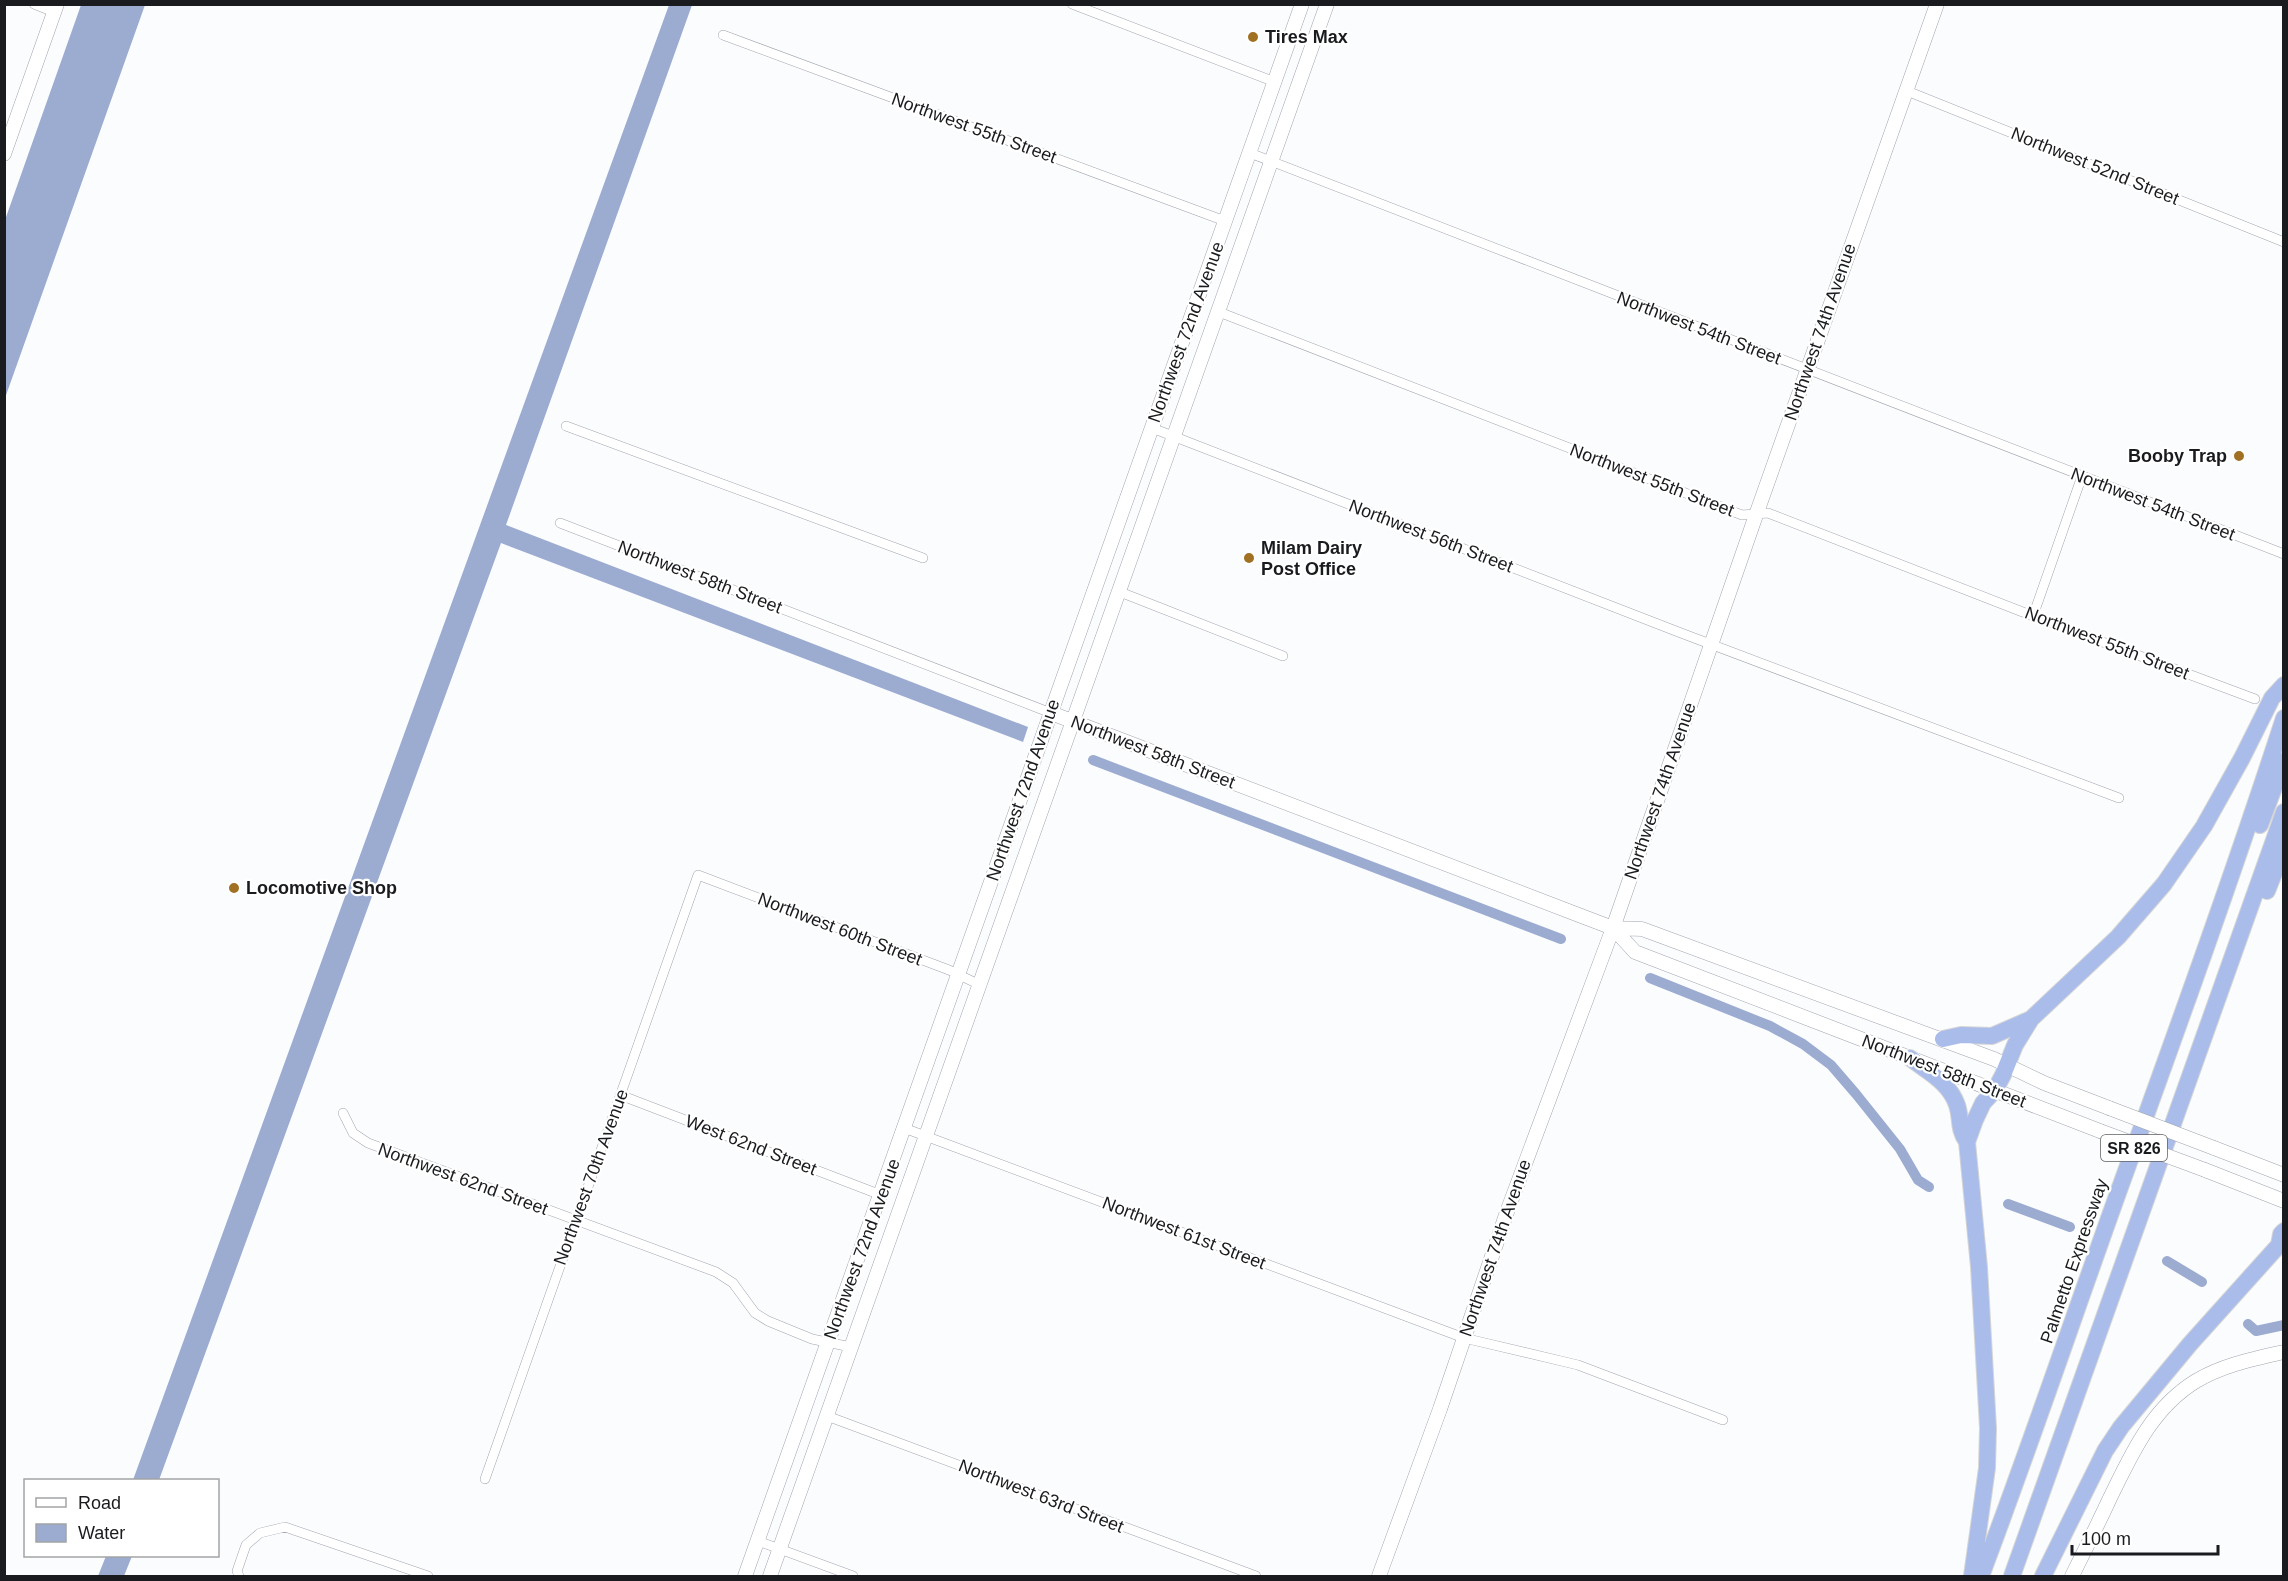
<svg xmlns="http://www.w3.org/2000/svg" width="2288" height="1581" font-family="Helvetica,sans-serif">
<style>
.water{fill:#9cabd0}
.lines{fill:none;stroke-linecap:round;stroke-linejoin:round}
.canal{stroke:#9cabd0;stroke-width:10}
.street-casing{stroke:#a2a6af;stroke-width:10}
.secondary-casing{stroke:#a2a6af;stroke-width:15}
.highway-casing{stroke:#d6d6d6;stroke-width:18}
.street{stroke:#fff;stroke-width:9}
.secondary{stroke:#fff;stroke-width:14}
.highway{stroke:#aabcea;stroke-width:16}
.secondary-bridge-casing{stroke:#a2a6af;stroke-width:15;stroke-linecap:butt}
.secondary-bridge{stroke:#fff;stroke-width:14}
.poi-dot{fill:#a07023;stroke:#fff;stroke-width:2}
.labels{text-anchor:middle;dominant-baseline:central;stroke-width:4.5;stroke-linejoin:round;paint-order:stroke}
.shield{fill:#fff;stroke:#5e5f62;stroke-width:1.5}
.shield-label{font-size:16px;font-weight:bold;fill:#191b1e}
.poi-label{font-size:18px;font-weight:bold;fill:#191b1e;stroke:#fff;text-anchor:start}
.street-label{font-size:18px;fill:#191b1e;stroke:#fff}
</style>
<rect width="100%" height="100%" fill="#fbfcfe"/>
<path class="water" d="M81,5H145L5,398V220Z
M669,5H692L506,525L1028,727L1023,742L501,543L159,1480H133Z
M106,1556H132L124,1576H98Z"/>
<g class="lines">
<path class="canal" d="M1093,760L1561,939
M1650,978L1770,1026L1803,1044L1831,1065L1856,1094L1900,1149L1918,1180L1929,1187
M2008,1204L2070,1227
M2167,1261L2202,1282
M2248,1324L2256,1331L2284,1325"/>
<g class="street-casing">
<path id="street" d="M34,4L54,12
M1072,4L1275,82
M723,35L1225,221
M1907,91L2284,242
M1250,153L2284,554
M1219,312L1742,515L1768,513L2033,616L2255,699
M566,426L923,558
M1152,428L1681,633L2119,798
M560,523L1051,713
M1120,592L1283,656
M2033,616L2082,476
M620,1095L881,1195
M343,1113L353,1133L368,1143L716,1272L733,1283L755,1313L768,1321L812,1339L851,1347
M904,1128L1464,1338L1578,1365L1723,1420
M827,1416L1256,1576
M485,1479L698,875L949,970L980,985
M758,1541L853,1576
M239,1576L237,1571L246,1545L260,1533L285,1527L428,1576"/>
</g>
<g class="secondary-casing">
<path id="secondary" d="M4,154L57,4
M1051,713L1584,917L1613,928L1642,929L1994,1059L2044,1083L2109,1108
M1613,928L1635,952L2100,1131
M2214,1148L2284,1175
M2205,1170L2284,1201
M745,1576L1302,4
M770,1576L1327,4
M1379,1576L1440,1409L1507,1212L1613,928L1756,515L1937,4
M2072,1576C2085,1550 2098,1524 2110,1498C2132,1453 2152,1408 2196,1381C2223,1365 2253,1359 2284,1352"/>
</g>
<g class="highway-casing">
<path id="highway" d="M2260,825L2284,761
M2267,891L2284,848
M1943,1039L1961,1035L1992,1036L2031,1019
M1910,1058C1928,1072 1949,1082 1957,1105C1962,1120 1957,1127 1967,1142
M1972,1576L1987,1468L1988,1428L1979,1267L1967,1142L1975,1120L1983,1103L1995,1090L2003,1075L2015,1045L2031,1019L2118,937L2164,884L2204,826L2242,758L2272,698L2284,685
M1981,1576C2029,1449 2072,1321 2118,1193C2175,1035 2232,878 2284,718
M2012,1576L2284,812
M2043,1576L2105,1451L2121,1427L2190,1344L2279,1245L2281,1234L2284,1231"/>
</g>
<use href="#street" class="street"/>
<use href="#secondary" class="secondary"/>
<use href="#highway" class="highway"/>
<g class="secondary-bridge-casing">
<path id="secondary-bridge" d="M2109,1108L2214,1148
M2100,1131L2205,1170"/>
</g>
<use href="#secondary-bridge" class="secondary-bridge"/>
</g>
<g class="poi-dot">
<circle cx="1253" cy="37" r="6"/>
<circle cx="2239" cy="456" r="6"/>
<circle cx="1249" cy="558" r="6"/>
<circle cx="234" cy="888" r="6"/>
</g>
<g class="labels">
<rect class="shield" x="2101" y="1135" width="66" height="26" rx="4.5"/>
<g class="shield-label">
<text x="2134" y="1148">SR 826</text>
</g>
<g class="poi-label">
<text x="1265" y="37">Tires Max</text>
<text x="2227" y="456" text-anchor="end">Booby Trap</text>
<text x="1261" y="548">Milam Dairy<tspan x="1261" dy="21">Post Office</tspan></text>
<text x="246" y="888">Locomotive Shop</text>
</g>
<g class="street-label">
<text transform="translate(974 128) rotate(20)">Northwest 55th Street</text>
<text transform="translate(2095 166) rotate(22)">Northwest 52nd Street</text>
<text transform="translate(1699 328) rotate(21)">Northwest 54th Street</text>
<text transform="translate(1186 332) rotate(-70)">Northwest 72nd Avenue</text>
<text transform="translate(1820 332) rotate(-71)">Northwest 74th Avenue</text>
<text transform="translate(1652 480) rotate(21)">Northwest 55th Street</text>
<text transform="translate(2153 504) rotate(21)">Northwest 54th Street</text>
<text transform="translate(1431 536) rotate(21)">Northwest 56th Street</text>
<text transform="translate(700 577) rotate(21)">Northwest 58th Street</text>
<text transform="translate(2107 643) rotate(21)">Northwest 55th Street</text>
<text transform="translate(1153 752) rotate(21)">Northwest 58th Street</text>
<text transform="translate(1023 790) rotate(-71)">Northwest 72nd Avenue</text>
<text transform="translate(1660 791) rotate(-71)">Northwest 74th Avenue</text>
<text transform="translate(840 929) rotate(21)">Northwest 60th Street</text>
<text transform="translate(1944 1071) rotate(21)">Northwest 58th Street</text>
<text transform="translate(751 1145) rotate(21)">West 62nd Street</text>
<text transform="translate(591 1177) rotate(-70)">Northwest 70th Avenue</text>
<text transform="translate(463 1179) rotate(20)">Northwest 62nd Street</text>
<text transform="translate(1184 1233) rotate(21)">Northwest 61st Street</text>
<text transform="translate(1495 1248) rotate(-71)">Northwest 74th Avenue</text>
<text transform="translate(862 1249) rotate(-70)">Northwest 72nd Avenue</text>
<text transform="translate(2074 1261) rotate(-71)">Palmetto Expressway</text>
<text transform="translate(1041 1496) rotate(21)">Northwest 63rd Street</text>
</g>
</g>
<rect width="2288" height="1581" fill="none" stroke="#191b1e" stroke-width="12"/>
<rect x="24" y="1479" width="195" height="78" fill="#ffffff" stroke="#a3a4a5" stroke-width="1.5"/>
<rect x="36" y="1498" width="30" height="9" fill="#ffffff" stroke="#a3a4a5" stroke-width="1.5"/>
<text x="78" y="1509" font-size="18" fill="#191b1e">Road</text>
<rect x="36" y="1524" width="30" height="18" fill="#9cabd0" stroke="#a3a4a5" stroke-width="1.5"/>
<text x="78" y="1539" font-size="18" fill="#191b1e">Water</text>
<path d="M2072 1545v9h146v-9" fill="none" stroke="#191b1e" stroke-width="3"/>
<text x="2081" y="1545" font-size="18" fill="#191b1e" stroke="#ffffff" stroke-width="4.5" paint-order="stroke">100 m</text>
</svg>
